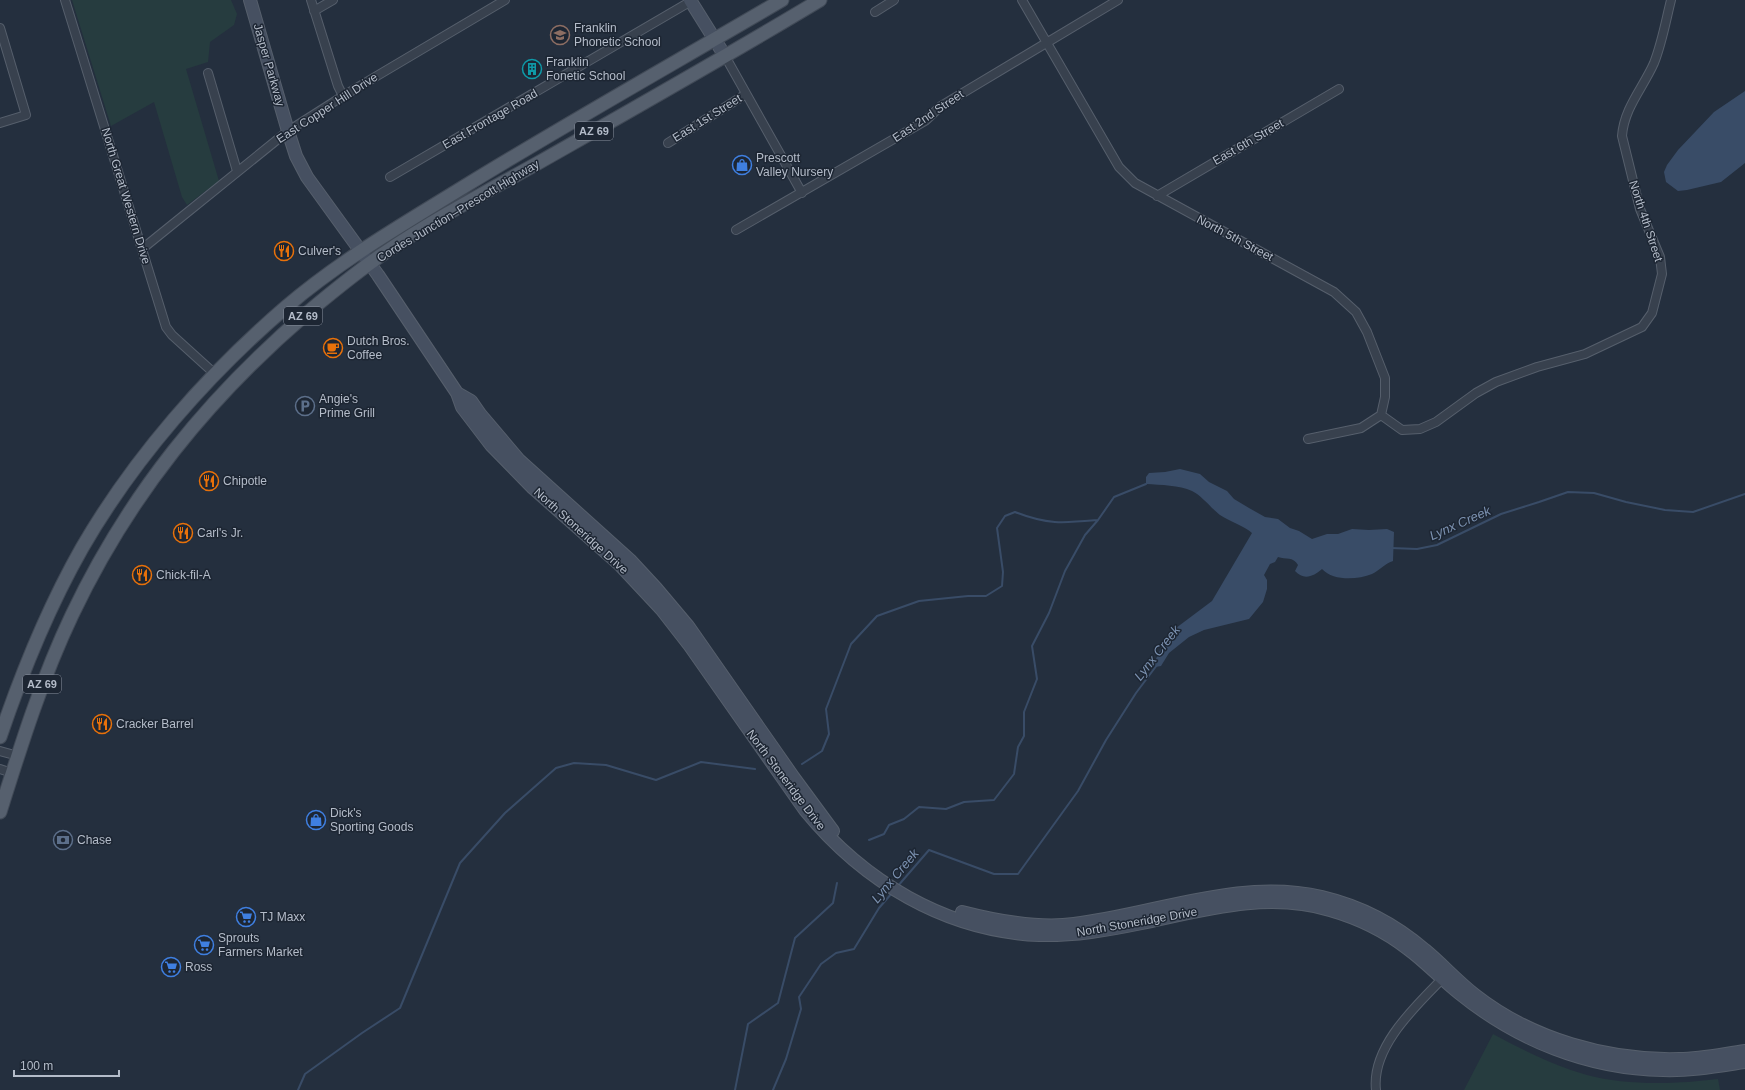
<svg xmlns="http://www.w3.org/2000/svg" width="1745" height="1090" font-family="Helvetica,sans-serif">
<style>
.green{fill:#263c3f}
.water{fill:#394c67}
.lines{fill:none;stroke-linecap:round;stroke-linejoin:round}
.stream{stroke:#394c67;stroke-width:2}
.street-casing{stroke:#565f6c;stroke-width:10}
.secondary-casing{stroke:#565f6c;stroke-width:14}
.primary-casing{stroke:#414a57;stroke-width:15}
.street{stroke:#38414e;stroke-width:8}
.secondary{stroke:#465061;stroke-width:12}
.primary{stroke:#56606e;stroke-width:13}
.labels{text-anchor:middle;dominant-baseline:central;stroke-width:3;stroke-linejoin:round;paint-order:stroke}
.shield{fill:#1d2633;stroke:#878f9c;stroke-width:1}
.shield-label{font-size:11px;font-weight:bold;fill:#b4bcc9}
.poi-label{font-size:12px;fill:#b4bcc9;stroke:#1d2633;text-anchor:start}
.street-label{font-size:12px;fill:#b4bcc9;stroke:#1d2633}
.water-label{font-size:13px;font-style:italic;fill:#7c92b1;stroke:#1d2633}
</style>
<rect width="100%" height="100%" fill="#242f3e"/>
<path class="green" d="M72,0H231L237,14L234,25L210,42L208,62L186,69L219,181L187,205L182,197L154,102L111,126Z
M1493,1034C1523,1050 1554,1066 1587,1075C1627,1086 1678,1084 1718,1079L1720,1090H1464Z"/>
<path class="water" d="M1745,91V163L1721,182L1687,190L1678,191L1666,182L1664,172L1667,165L1678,150L1714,112Z
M1180,469L1200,474L1209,482L1227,491L1234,499L1249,508L1265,517L1278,519L1290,528L1299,531L1312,539L1327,534H1338L1352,529L1369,530L1387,529L1394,532L1393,561C1384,564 1380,570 1372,574C1357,580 1333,581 1322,569C1314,576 1304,581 1295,571L1298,565C1293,556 1286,560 1278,557L1275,562L1270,564L1264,575L1267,580V589L1263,602L1249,619L1204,630L1189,637L1169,653L1161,666L1155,667L1156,659L1161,648L1172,631L1212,601L1252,533C1246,527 1229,521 1220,515C1212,509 1201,495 1192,491C1179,485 1161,485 1146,484V477L1149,473L1165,472Z"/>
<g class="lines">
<path class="stream" d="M1391,548L1417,549L1437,545L1501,514L1539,502L1568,492L1594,493L1626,502L1665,510L1693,512L1745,494
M802,764L822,751L829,734L826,709L851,644L877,616L919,601L968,596H986L1002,586L1003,572L997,528L1005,516L1015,512C1048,525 1064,523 1098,520L1114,497L1146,484
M869,840L884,834L889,825L904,819L919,807L946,809L964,802L994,800L1014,774L1018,747L1024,736V712L1037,679L1032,646L1049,613L1065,571L1085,535L1098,520
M897,887L929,850L994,874H1018L1078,791L1106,740L1136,693L1157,665
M298,1090L305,1074L362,1033L400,1008L460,863L505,813L556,768L574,763L606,765L656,780L701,762L755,769
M735,1090L748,1024L778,1003L795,938L833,903L837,883
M773,1090L786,1059L801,1009L799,997L821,964L836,953L854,949L879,908L892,893"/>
<g class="street-casing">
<path id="street" d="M65,0L166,327L172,335L215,374
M311,0L338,86L343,96
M1022,0L1119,167L1135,183L1334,292L1356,312L1367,332L1385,378V397L1381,415L1361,428L1308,439
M314,11L333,0
M875,12L894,0
M0,28L26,115L0,123
M725,56L802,193
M208,73L237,171
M668,143L746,94
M390,177L693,0
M1157,196L1339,89
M736,230L925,121L941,106L1118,0
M142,249L288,131L343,96L505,0
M1381,415L1402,430L1420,429L1436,422L1476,393L1496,382L1537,367L1585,354L1642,327L1652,313L1662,274L1660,257L1640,209L1622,136C1624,108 1643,88 1654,63C1662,43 1666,20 1671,0
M0,751L18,756
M0,769L12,773
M1376,1090C1371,1046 1417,1005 1445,976"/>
</g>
<g class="secondary-casing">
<path id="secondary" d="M250,0L288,131L296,156L307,177L378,275L457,393L462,407L491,445L533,488L619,564L662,610L690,646L805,810C863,881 945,931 1039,935C1074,936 1108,930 1142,923C1203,910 1268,891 1330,910C1358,918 1385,931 1408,949C1426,962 1441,979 1459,993C1517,1040 1588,1069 1663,1070C1690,1071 1718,1066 1745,1062
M690,0L725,56
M457,393L471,401L480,414L519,460L631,561L656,588L688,626L794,778L833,831
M962,912C997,921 1038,929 1074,924C1157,914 1238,878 1322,897C1360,906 1395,924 1425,950C1442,964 1457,981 1475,995C1531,1039 1608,1061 1679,1059C1701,1059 1723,1054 1745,1051"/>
</g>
<g class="primary-casing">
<path id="primary" d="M0,737C22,672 48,608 82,548C134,458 207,375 286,307C342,259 407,222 470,183C573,120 678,61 782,0
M0,812C21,745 42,678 72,615C129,495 207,399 307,313C331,293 356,272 383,254C433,220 486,192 538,163C633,109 727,56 820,0"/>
</g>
<use href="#street" class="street"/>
<use href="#secondary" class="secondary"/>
<use href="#primary" class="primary"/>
</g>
<defs>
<g id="school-ring" transform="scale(1)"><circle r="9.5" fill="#1d2633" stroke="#8d6e63" stroke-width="1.5"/><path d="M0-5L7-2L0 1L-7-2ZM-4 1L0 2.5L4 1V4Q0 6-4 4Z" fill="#8d6e63"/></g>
<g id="building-ring" transform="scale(1)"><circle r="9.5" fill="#1d2633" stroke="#0f9aa8" stroke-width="1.5"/><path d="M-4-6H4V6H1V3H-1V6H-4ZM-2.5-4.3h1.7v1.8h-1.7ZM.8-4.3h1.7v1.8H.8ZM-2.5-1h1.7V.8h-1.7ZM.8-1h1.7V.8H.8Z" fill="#0f9aa8"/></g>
<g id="shop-ring" transform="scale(1)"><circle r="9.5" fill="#1d2633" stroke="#3f7fe0" stroke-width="1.5"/><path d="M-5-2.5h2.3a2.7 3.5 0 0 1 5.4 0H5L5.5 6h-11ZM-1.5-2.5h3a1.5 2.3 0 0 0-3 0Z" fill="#3f7fe0"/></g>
<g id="restaurant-ring" transform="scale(1)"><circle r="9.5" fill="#1d2633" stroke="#e8710a" stroke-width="1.5"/><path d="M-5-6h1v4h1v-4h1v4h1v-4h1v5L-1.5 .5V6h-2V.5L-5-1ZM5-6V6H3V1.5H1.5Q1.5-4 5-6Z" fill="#e8710a"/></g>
<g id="cafe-ring" transform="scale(1)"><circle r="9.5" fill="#1d2633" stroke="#e8710a" stroke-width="1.5"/><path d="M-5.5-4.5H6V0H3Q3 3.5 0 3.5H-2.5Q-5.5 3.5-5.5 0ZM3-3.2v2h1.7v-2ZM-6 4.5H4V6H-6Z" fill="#e8710a"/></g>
<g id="parking-ring" transform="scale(1)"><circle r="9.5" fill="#1d2633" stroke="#5c6f8a" stroke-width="1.5"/><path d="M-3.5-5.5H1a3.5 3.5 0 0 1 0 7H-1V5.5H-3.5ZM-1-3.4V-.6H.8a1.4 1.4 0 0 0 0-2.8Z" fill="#5c6f8a"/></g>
<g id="bank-ring" transform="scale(1)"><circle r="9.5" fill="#1d2633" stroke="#5c6f8a" stroke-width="1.5"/><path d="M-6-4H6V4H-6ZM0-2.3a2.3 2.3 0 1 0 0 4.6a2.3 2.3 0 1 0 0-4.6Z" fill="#5c6f8a"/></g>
<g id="supermarket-ring" transform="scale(1)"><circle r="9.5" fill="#1d2633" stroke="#3f7fe0" stroke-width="1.5"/><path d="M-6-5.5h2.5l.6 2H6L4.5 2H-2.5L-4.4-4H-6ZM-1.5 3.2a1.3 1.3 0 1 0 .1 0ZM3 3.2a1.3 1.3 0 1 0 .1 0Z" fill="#3f7fe0"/></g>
</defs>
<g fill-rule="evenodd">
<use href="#school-ring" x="560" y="35"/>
<use href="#building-ring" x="532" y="69"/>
<use href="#shop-ring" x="742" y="165"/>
<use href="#restaurant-ring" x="284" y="251"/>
<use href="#cafe-ring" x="333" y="348"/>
<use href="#parking-ring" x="305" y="406"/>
<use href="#restaurant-ring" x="209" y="481"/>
<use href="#restaurant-ring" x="183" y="533"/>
<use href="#restaurant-ring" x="142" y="575"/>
<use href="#restaurant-ring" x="102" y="724"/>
<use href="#shop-ring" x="316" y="820"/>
<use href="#bank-ring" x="63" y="840"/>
<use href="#supermarket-ring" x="246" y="917"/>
<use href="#supermarket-ring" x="204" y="945"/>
<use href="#supermarket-ring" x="171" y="967"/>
</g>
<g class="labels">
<g class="shield">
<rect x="575" y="122" width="38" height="18" rx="3"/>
<rect x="284" y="307" width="38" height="18" rx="3"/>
<rect x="23" y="675" width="38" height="18" rx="3"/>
</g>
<g class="shield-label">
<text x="594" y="131">AZ 69</text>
<text x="303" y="316">AZ 69</text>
<text x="42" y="684">AZ 69</text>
</g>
<g class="poi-label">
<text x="574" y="28">Franklin<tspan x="574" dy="14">Phonetic School</tspan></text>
<text x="546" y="62">Franklin<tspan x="546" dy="14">Fonetic School</tspan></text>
<text x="756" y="158">Prescott<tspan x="756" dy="14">Valley Nursery</tspan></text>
<text x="298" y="251">Culver's</text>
<text x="347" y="341">Dutch Bros.<tspan x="347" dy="14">Coffee</tspan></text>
<text x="319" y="399">Angie's<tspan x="319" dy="14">Prime Grill</tspan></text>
<text x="223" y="481">Chipotle</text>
<text x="197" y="533">Carl's Jr.</text>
<text x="156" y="575">Chick-fil-A</text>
<text x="116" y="724">Cracker Barrel</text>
<text x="330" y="813">Dick's<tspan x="330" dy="14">Sporting Goods</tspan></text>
<text x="77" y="840">Chase</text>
<text x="260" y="917">TJ Maxx</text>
<text x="218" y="938">Sprouts<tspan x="218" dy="14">Farmers Market</tspan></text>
<text x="185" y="967">Ross</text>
</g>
<g class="street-label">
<text transform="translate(269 65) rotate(74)">Jasper Parkway</text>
<text transform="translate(327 108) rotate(-33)">East Copper Hill Drive</text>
<text transform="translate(928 116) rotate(-34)">East 2nd Street</text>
<text transform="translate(707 118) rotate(-32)">East 1st Street</text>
<text transform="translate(490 119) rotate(-30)">East Frontage Road</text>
<text transform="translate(1248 142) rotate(-30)">East 6th Street</text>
<text transform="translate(126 196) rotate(73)">North Great Western Drive</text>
<text transform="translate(458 211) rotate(-31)">Cordes Junction–Prescott Highway</text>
<text transform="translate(1646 221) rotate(72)">North 4th Street</text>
<text transform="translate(1235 238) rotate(28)">North 5th Street</text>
<text transform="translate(581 531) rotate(42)">North Stoneridge Drive</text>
<text transform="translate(786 780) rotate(53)">North Stoneridge Drive</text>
<text transform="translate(1137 922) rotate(-10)">North Stoneridge Drive</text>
</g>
<g class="water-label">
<text transform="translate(1460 523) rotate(-24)">Lynx Creek</text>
<text transform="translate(1157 653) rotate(-52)">Lynx Creek</text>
<text transform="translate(895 876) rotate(-50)">Lynx Creek</text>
</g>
</g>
<path d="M14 1070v6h105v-6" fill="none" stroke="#b4bcc9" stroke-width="2"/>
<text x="20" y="1070" font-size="12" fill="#b4bcc9" stroke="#1d2633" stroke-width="3" paint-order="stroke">100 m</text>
</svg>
